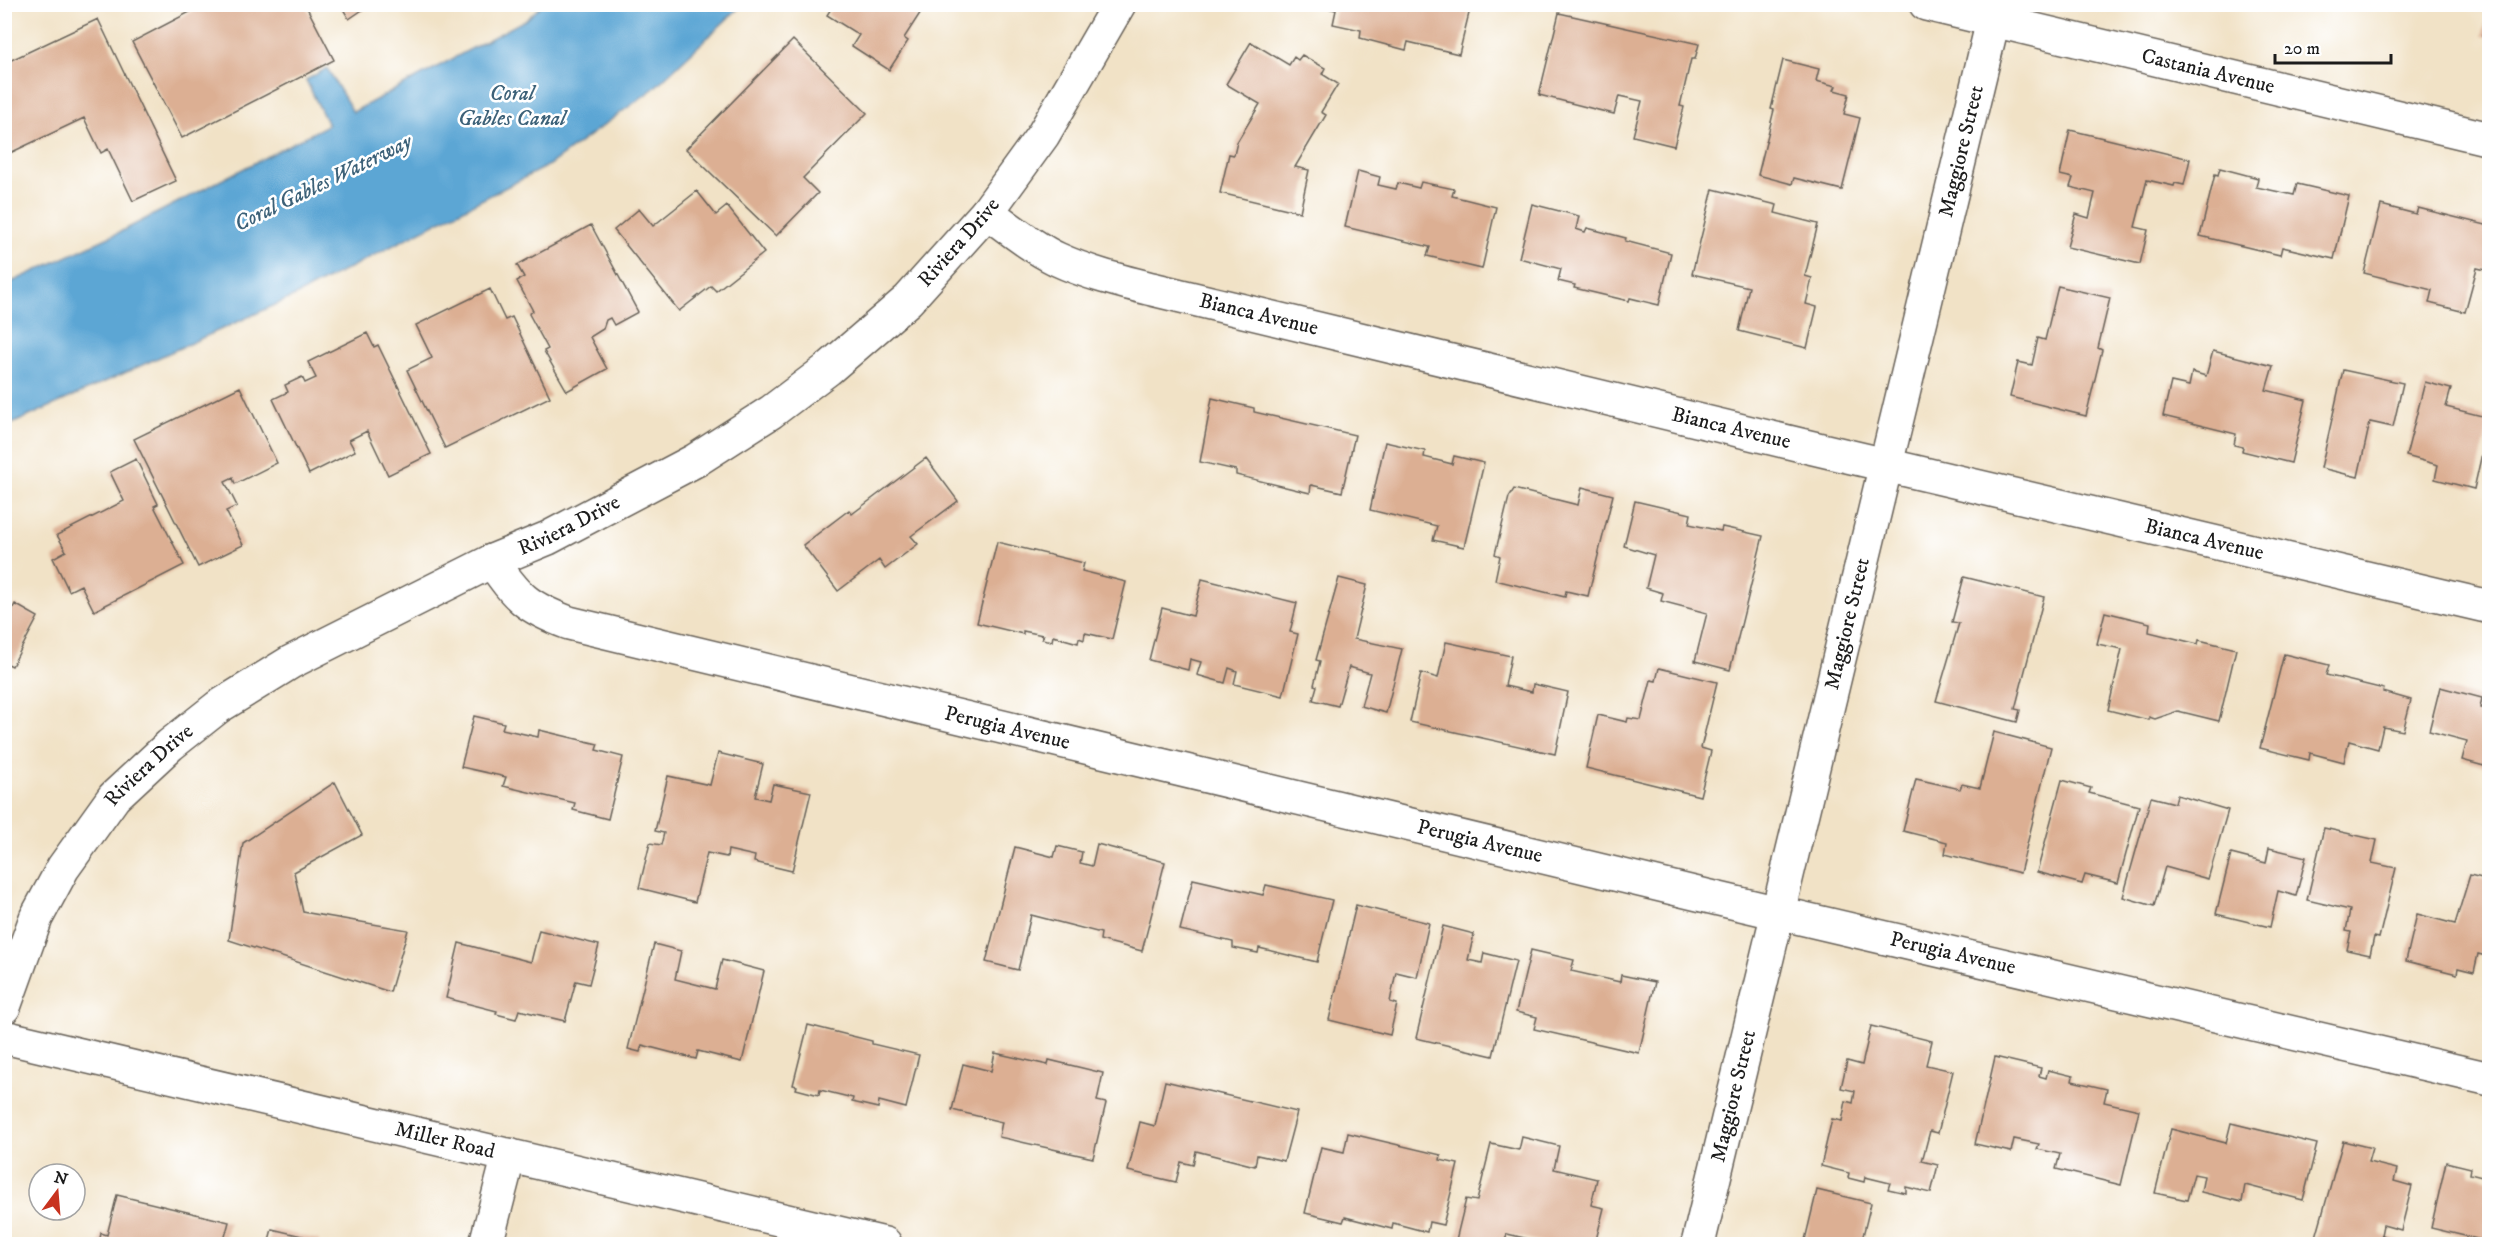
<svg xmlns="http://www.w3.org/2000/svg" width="2494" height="1249" font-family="'IM FELL DW Pica',serif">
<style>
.water{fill:#5ca6d4;stroke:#3c6178;stroke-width:1.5}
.building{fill:#dcaf93}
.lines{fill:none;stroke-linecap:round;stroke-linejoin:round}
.minor-casing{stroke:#676158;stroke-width:36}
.tertiary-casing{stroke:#676158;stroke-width:36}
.minor{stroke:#fff;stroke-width:33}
.tertiary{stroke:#fff;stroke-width:33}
.labels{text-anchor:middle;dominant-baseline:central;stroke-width:5;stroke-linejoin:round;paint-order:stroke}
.street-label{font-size:21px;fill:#1c1c1c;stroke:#fff}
.water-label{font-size:22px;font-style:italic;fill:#3c6178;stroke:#fff}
</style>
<rect width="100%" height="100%" fill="#fff"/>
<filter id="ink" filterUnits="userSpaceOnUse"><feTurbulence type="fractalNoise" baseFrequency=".0167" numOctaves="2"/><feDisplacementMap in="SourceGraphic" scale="12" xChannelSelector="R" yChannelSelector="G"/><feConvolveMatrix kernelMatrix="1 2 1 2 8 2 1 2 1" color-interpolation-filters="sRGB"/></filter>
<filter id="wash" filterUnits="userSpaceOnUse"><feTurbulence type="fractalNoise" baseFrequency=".008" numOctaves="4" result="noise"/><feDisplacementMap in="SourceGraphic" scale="24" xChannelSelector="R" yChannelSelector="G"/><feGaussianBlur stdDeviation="1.35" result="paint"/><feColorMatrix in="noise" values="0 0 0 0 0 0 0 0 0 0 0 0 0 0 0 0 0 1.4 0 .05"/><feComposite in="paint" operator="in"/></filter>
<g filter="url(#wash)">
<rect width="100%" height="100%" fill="#f1e2c6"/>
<path class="water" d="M543,4L742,5L653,89L549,165L295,296L5,427V285L120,232L328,125L306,80L327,68L353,112L527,19Z"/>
<g id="blocks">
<path class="building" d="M205,4H305L334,60L182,138L132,42Z
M340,4H371L349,19Z
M834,4H926L904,38L908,41L889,70L852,46L859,35L827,15Z
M966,4H981L976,11Z
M2379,4H2397L2396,10Z
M1315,5H1471L1459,54L1408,42L1406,50L1360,38L1361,30L1333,24L1336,10Z
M2490,7V37L2482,36Z
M1559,13L1699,44L1695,59H1691L1680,106L1684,107L1674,146L1633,136L1642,101L1619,96L1614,114L1539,95Z
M98,19L176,181L133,201L108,149L101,153L84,118L10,153L7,147L5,148V63Z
M793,40L867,113L803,178L818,193L776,236L686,149Z
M1251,42L1289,65L1294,57L1298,60L1302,55L1325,68L1322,74L1338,84L1321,112L1326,115L1295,167L1309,170L1300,212L1220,193L1229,154L1234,155L1237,142L1260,104L1226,84Z
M1783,60L1819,69L1816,81L1836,86L1834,90L1849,94L1844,114L1860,118L1842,190L1794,178L1792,184L1758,175L1774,110L1771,109Z
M2070,130L2190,159L2184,185L2175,183L2174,186L2147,180L2135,227L2148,230L2140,264L2067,247L2076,214L2089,218L2095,193L2070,187L2073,178L2060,175Z
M2220,168L2258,178L2256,187L2294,195L2297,184L2349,196L2334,259L2282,247L2280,255L2200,236L2215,174L2218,175Z
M1358,171L1380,177L1378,185L1396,189L1398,183L1419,188L1421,182L1454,189L1452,196L1496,207L1482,269L1427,256L1430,247L1345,227Z
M1713,189L1777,205L1775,213L1818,224L1805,276L1812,278L1806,304L1817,307L1807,348L1739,331L1749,287L1692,274Z
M697,191L716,215L727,206L764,253L716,291L711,286L679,311L614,230L639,209L653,226Z
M1532,204L1579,216L1576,229L1585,232L1587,228L1626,238L1625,241L1671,253L1659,305L1630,298L1629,301L1574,288L1575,285L1558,281L1561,269L1519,258Z
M2381,205L2416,214L2418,208L2490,226V271L2477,268L2465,312L2429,303L2432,290L2364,273Z
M591,225L638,312L614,325L610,318L606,320L603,329L590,337L607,369L567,391L544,351L548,349L529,314L533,311L517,281L524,277L517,265Z
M2058,286L2110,298L2098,348L2102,350L2086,416L2010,397L2018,362L2032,365L2038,338L2045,340Z
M490,289L505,320L512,317L550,397L445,448L407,370L432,358L416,325Z
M367,333L374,347L378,345L431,454L388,475L367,431L349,440L355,451L309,474L273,399L288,392L285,385L302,377L305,383L316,378L308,362Z
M2213,351L2273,366L2266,390L2306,400L2291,463L2242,451L2243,447L2234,445L2236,434L2163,416L2171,382L2189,386L2192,372L2206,376Z
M2343,370L2403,383L2393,427L2370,422L2358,477L2321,468Z
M2425,382L2451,389L2446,407L2490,418L2474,489L2435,479L2438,465L2406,456Z
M240,387L277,463L235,484L233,478L225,482L237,506L226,511L243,545L198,567L134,439Z
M1212,398L1254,408V412L1355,435L1342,492L1311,485L1310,493L1236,475V470L1200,462Z
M1385,442L1425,451L1424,457L1452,464L1454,456L1484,463L1464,547L1433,540L1437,526L1370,510Z
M926,458L958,501L911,536L918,544L885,569L879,560L838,591L803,545L849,510L852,514Z
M136,459L158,504L154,506L184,565L94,611L81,585L69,591L53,558L66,551L57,535L124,501L110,472Z
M1582,487L1613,495L1588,596L1566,591L1565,597L1495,580L1500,556L1495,554L1509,497L1514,489L1578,505Z
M1635,501L1691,514L1689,524L1721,531L1722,527L1763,536L1730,670L1695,661L1707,613L1661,601L1663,593L1646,588L1654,555L1624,546Z
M997,542L1084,563L1082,571L1126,582L1112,639L1085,633L1084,640L1079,638L1078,643L1053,636L1052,641L1042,639L1043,635L1023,631V634L977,623Z
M1964,577L2044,597L2015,709L2020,710L2017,722L1936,701L1959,623L1952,622Z
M1339,578L1367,585L1354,639L1402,649L1386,713L1361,706L1370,673L1349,667L1338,706L1313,700L1317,686L1314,685L1320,661L1316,660Z
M1202,579L1297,603L1290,632L1298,634L1283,696L1234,684L1237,671L1229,668L1225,683L1197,675L1201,662L1190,659L1188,670L1149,660L1162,608L1193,616Z
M15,604L38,617L12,666L4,662V606L12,610Z
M2105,612L2150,623L2149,632L2198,644L2199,640L2236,649L2219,721L2178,711L2155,719L2149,717V720L2108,710L2122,649L2097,644Z
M1446,642L1511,656L1505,686L1532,692L1533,684L1568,692L1555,754L1410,722L1421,673L1438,678Z
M2284,654L2329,665L2326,675L2384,689L2383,692L2411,700L2403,731L2383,727L2378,749L2349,741L2344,762L2310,753L2309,760L2260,748Z
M1659,668L1717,682L1701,748L1711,751L1700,796L1586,768L1598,715L1627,722L1628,718L1641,720L1651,680L1656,681Z
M2440,687L2482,698L2480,708L2490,710V745L2484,766L2462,760L2467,741L2429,731Z
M474,716L504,723L502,729L538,737L539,730L598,744L596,750L623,757L608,819L573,810L575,803L503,786L506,777L461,767Z
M1994,732L2051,747L2020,873L1945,854L1947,842L1903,831L1916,779L1960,789L1962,784L1980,788Z
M718,753L763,764L755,797L769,800L773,784L811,792L792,871L754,862L755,856L728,850L727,857L707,853L695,902L639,888L650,843L661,845L664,833L655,831L668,776L710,785Z
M2062,780L2091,788L2089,793L2139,806L2118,883L2085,875L2082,884L2037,872Z
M335,782L362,835L294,872L303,912L408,930L390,992L229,940L243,843Z
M2177,795L2228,810L2208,879L2165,867L2154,906L2123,897L2151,797L2175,803Z
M2324,828L2377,840L2372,863L2396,868L2379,938L2374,937L2370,955L2347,950L2351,932L2346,931L2350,910L2307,900Z
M1097,844L1165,862L1142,951L1100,940L1101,933L1031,915L1018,970L986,962L1015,847L1054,857L1057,846L1082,852L1080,863L1092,866Z
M2269,848L2306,857L2296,896L2278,891L2270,927L2216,914L2231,854L2266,863Z
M2470,875L2490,880V957L2478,954L2474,972L2458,968L2457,974L2406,961L2417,914L2455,924Z
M1193,879L1263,895L1266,885L1332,900L1317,962L1259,948L1258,953L1233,948V942L1180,930Z
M1356,905L1429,923L1417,977L1396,972L1390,1002L1397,1004L1390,1035L1329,1020Z
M1443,926L1474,934L1468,960L1482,963L1484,953L1516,961L1493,1056L1416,1038Z
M539,930L599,945L589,984L576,981L565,1021L519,1010L516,1019L496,1014L497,1011L446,998L459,943L531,962Z
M654,944L681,951L675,979L715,989L722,960L764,971L742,1062L698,1051L696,1059L642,1045L640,1052L628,1049Z
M1531,950L1574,960L1571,971L1620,982L1621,975L1655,982L1639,1053L1534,1029L1537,1017L1516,1012Z
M808,1025L872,1041V1044L919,1055L906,1108L879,1101L878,1108L852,1102L853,1098L820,1090L819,1095L796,1089L797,1086L793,1085Z
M1871,1026L1932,1041L1926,1065L1953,1071L1938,1133L1930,1131L1922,1161L1938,1165L1931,1193L1906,1187V1193L1888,1189L1890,1183L1865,1177L1864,1182L1848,1178L1849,1173L1821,1166L1832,1119L1842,1121L1846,1101L1853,1103L1855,1091L1841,1088L1847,1061L1862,1065Z
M995,1053L1048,1065L1049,1060L1103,1073L1097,1101L1106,1103L1093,1158L999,1137L1002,1122L952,1110L963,1064L991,1071Z
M1995,1057L2041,1068L2039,1076L2046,1078L2048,1070L2073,1076L2072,1081L2107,1089L2104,1102L2139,1110L2121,1185L2056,1169L2060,1154L2037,1149L2039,1144L2014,1139L2011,1152L1975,1144Z
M1165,1081L1297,1112L1284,1161L1257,1155L1255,1166L1196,1151L1193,1165L1181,1162L1176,1182L1128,1171L1140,1122L1155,1126Z
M2231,1123L2317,1144L2303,1200L2245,1185L2242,1202L2201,1192L2204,1176L2194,1174L2187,1200L2155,1193L2171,1129L2226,1143Z
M1348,1133L1441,1155L1440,1160L1458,1164L1443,1225L1429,1222L1427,1232L1393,1223L1392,1229L1345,1217L1343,1222L1305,1213L1321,1147L1344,1152Z
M1522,1137L1559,1146L1554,1169L1597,1179L1591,1205L1604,1208L1595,1244H1550L1507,1234L1504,1244H1455L1466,1199L1477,1201L1491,1144L1519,1150Z
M2343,1141L2372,1148L2368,1162L2397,1169L2394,1181L2412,1186L2401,1230L2383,1225L2381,1235L2399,1240L2397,1244H2314Z
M2446,1162L2471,1168L2470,1174L2490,1179V1242L2431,1228Z
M1817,1190L1871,1203L1861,1244H1804Z
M117,1195L229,1222L223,1244H99L101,1233L107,1235Z
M272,1229L319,1240L318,1244H268Z"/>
</g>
</g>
<g filter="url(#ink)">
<use href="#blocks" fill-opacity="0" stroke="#676158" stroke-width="1.5"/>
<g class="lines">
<g class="minor-casing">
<g id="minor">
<path id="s1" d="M1926,4L2490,139"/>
<path id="s2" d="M987,212C1009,228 1032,247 1057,259C1087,273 1120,281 1152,289L1809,447L2490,607"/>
<path id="s3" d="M492,561C518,598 526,607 569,623L1719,899L2490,1079"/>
<path id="s4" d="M4,1037L885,1244"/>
<path d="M486,1244L509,1155"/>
<path id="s5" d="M1698,1244L1997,4"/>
</g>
</g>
<g class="tertiary-casing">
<g id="tertiary">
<path id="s6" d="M4,1007L36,918L63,868L114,797L170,745L218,707L291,662L492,561L548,538L696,460L771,412L828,369L908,300L987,212L1043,135L1119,4"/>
</g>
</g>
<use href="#minor" class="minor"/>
<use href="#tertiary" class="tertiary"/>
</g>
</g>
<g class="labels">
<g class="street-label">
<text stroke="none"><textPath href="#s1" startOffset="290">Castania Avenue</textPath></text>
<text stroke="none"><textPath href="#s5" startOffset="1124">Maggiore Street</textPath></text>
<text stroke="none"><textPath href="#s6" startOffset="1258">Riviera Drive</textPath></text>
<text stroke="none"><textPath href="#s2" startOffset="294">Bianca Avenue</textPath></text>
<text stroke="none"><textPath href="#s2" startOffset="780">Bianca Avenue</textPath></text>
<text stroke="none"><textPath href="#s6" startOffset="772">Riviera Drive</textPath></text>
<text stroke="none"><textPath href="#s2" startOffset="1266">Bianca Avenue</textPath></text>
<text stroke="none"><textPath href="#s5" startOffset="638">Maggiore Street</textPath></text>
<text stroke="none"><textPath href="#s3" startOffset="552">Perugia Avenue</textPath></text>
<text stroke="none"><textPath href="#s6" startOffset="286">Riviera Drive</textPath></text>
<text stroke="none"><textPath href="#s3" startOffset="1038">Perugia Avenue</textPath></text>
<text stroke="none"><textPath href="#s3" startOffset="1524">Perugia Avenue</textPath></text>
<text stroke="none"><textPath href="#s5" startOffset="152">Maggiore Street</textPath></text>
<text stroke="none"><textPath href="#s4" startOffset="453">Miller Road</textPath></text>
</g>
<g class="water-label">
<text x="512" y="93">Coral<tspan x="512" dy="25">Gables Canal</tspan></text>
<text transform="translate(323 183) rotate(-26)">Coral Gables Waterway</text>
</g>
</g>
<rect width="2494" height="1249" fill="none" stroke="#fff" stroke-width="24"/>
<g transform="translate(57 1192) rotate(16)"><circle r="28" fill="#ffffff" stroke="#a4a4a4" stroke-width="1.5"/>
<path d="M0-4.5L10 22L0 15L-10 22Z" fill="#c8321e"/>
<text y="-9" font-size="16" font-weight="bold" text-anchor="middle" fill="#1c1c1c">N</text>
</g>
<path d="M2275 54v9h116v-9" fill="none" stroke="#1c1c1c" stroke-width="3"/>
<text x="2284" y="54" font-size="18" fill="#1c1c1c" stroke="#ffffff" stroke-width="4.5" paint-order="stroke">20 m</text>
</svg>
